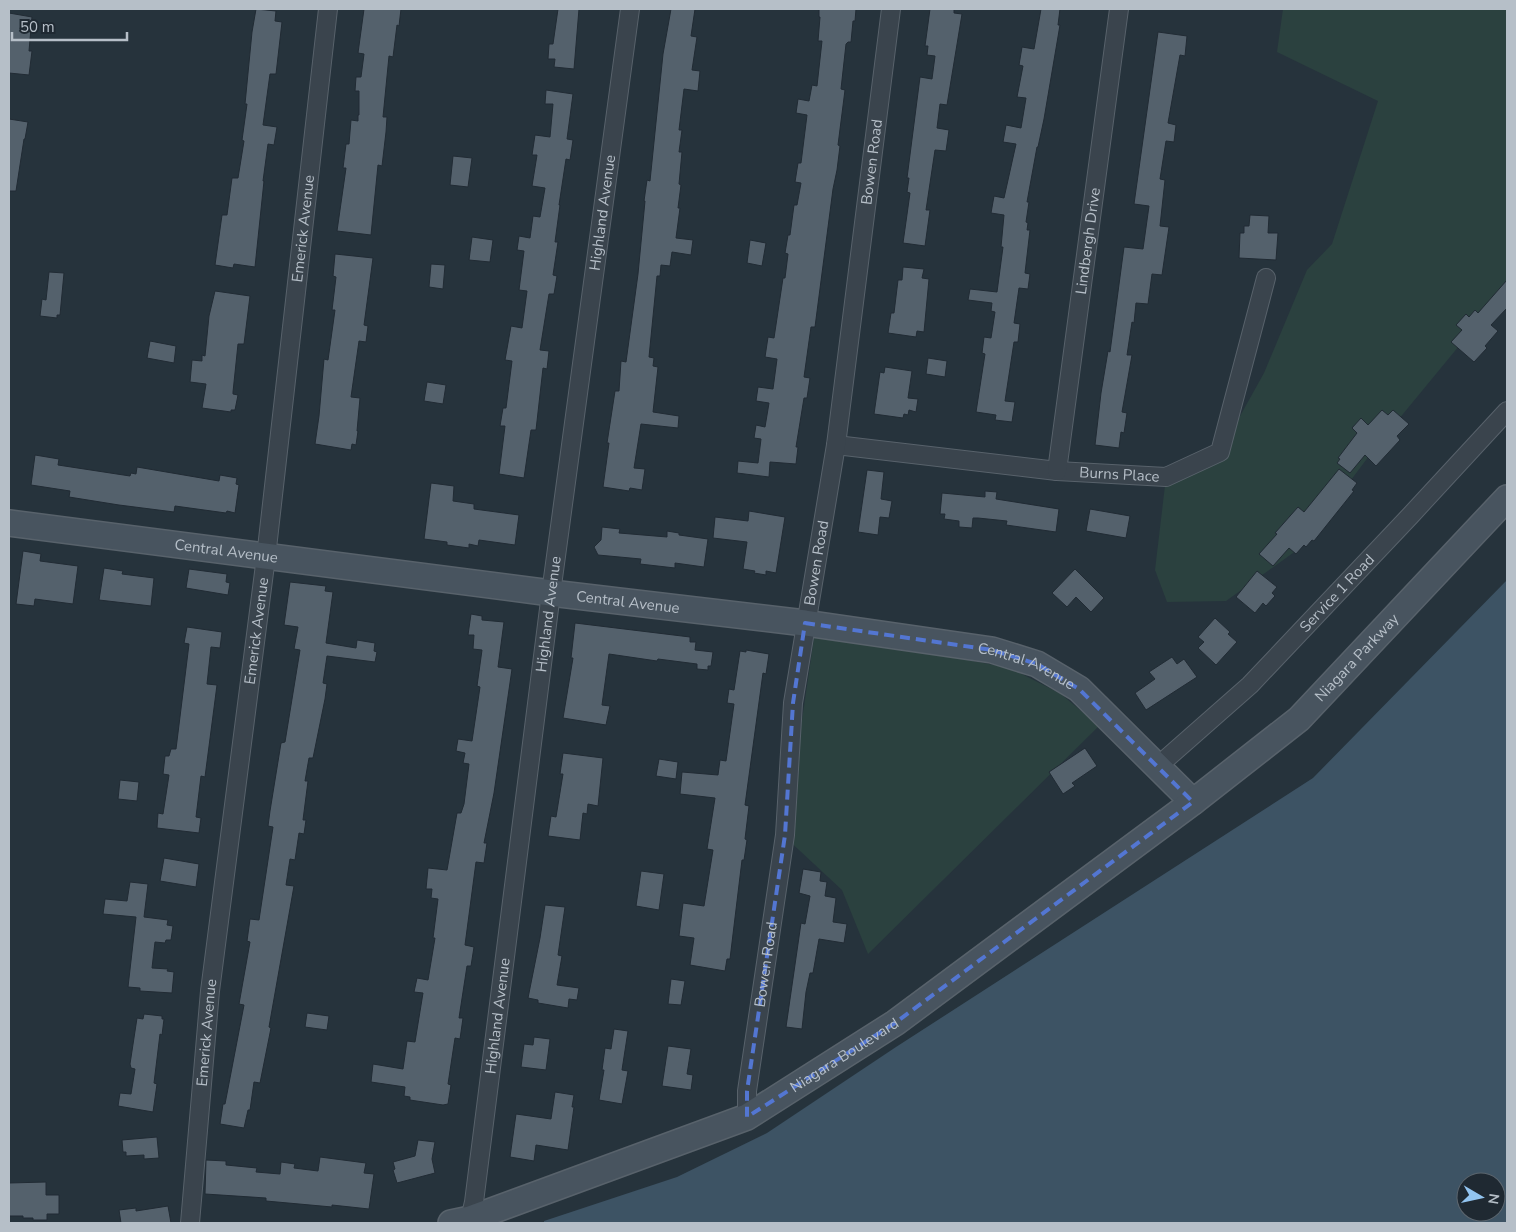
<svg xmlns="http://www.w3.org/2000/svg" width="1516" height="1232" font-family="'Nunito Sans',sans-serif">
<style>
.green{fill:#2b413f}
.water{fill:#3d5364;fill-rule:evenodd}
.building{fill:#54616c;stroke:#212b34}
.lines{fill:none;stroke-linecap:round;stroke-linejoin:round}
.street-casing{stroke:#58626b;stroke-width:20}
.secondary-casing{stroke:#58626b;stroke-width:28}
.street{stroke:#3a444d;stroke-width:18}
.secondary{stroke:#48545f;stroke-width:25}
.marked{fill:none;stroke:#5376d2;stroke-width:4;stroke-dasharray:10 6;stroke-linejoin:round}
.labels{text-anchor:middle;dominant-baseline:central;stroke-width:4.5;stroke-linejoin:round;paint-order:stroke}
.street-label{font-size:15px;fill:#b6bfc8;stroke:#1f2932}
</style>
<rect width="100%" height="100%" fill="#26333c"/>
<path class="green" d="M1283,9H1507V280L1459,346L1375,448L1300,548L1226,601L1167,602L1155,570L1166,477L1220,452L1264,373L1307,270L1332,244L1378,101L1277,52Z
M815,631L1010,668L1061,694L1099,726L868,954L842,890L785,837Z"/>
<path class="water" d="M1507,580V1223H544V1221L677,1177L767,1133L896,1047L1313,778ZM1466,1182H1496V1212H1466Z"/>
<path class="building" d="M256,9L276,11L275,21L282,22L276,74H270L263,125L277,127L274,145L268,144L263,181H264L255,267L234,264L233,268L215,265L222,215H227L232,178H238L244,141L242,140L247,104H245L252,32Z
M364,9H401L399,26L397,25L393,57L389,56L383,117H387L386,132L382,166L378,165L371,235L337,231L346,168H343L346,144H349L351,120L358,121V115H359V91H355L356,77H361L364,54L358,53Z
M558,9H579L574,69L554,67L555,59H548L549,44H553Z
M671,9H695L691,36L697,37L692,70L700,71L698,91L684,89L679,130H682L679,152H682L679,184L681,185L678,208H680L676,238L693,240L691,255L672,252L670,266L661,265L660,276H657L649,357L654,358L653,366L658,367L653,412L679,416L678,428L641,424L634,468L645,469L642,490L630,488L629,491L603,487L609,443H607L615,391H619L621,361L626,362L638,274L645,201H644L647,180L650,181L663,54Z
M819,9H856L855,21H853L851,42H848L846,44L841,89L845,90L838,145L840,146L837,170L833,189L815,327H811L804,377L810,378L807,398H804L796,447H798L796,464L770,462L769,477L737,473L738,461L758,463L761,439L754,438L756,425L765,427L769,403L756,401L758,387L773,389L777,359L765,357L768,337L774,338L783,278H785L788,254L785,253L788,235H790L794,205H797L801,183L795,182L798,163H801L807,115L796,113L798,99L809,101L812,85L817,86L822,41H818L820,17H819Z
M930,9H954V13L962,14L947,105L940,104L937,128L949,130L946,151L935,150L926,210H930L925,246L903,243L910,193L907,192L909,178H907L920,77L932,79L935,56L927,55L928,46H925Z
M1041,9H1060L1058,25H1060L1044,119L1038,147H1037L1027,202H1029L1026,222L1028,223L1027,230H1030L1025,273L1030,274L1028,289L1019,288L1014,323L1020,324L1018,342H1014L1005,401L1015,402L1012,422L995,420L996,415L976,412L985,354L982,353L984,337L991,338L995,312L991,311L992,303L968,300L970,289L997,292L1003,247H1001L1004,215L991,213L994,196L1004,198L1016,144L1003,142L1006,125L1021,128L1026,98L1017,97L1023,66L1019,65L1022,47L1034,49Z
M9,13L32,17L29,51H32L29,75L9,73Z
M1158,32L1187,36L1185,56L1180,55L1168,123L1176,125L1174,142L1166,141L1160,179L1165,180L1160,226L1169,227L1162,275L1152,274L1148,304L1136,303L1134,323L1132,322L1127,355H1132L1122,412L1127,413L1124,433L1121,432L1119,448L1095,445L1101,393L1108,351L1110,352L1124,247L1143,249L1149,206L1134,204Z
M546,90L573,94L567,139L573,140L570,160L566,159L559,205H560L555,242H558L553,275L557,276L554,294H549L540,350L549,351L547,369L543,368L536,430H531L524,478L499,474L505,426H500L503,408H506L512,361L505,360L511,326L522,328L527,291L519,290L524,251L517,250L519,236L530,238L533,216L540,217L545,188L532,186L537,155H532L535,135L550,137L553,104H545Z
M9,119L28,122L25,139H24L16,191H9Z
M453,156L472,158L468,187L450,185Z
M1250,215L1269,216L1268,233H1278L1276,260L1239,258L1240,233H1244V226H1249Z
M472,237L493,240L490,262L469,260Z
M750,240L766,243L762,266L747,263Z
M335,254L373,258L364,325L368,326L366,342L359,341L351,397L360,398L357,431H358L356,445L352,444L351,450L315,444L319,416L324,359L328,360L335,310H332L336,277L333,276Z
M431,264L445,265L443,289L429,287Z
M903,267L924,269L922,278L929,279L924,332L917,331L916,337L888,333L891,313H894L898,280H902Z
M49,272L64,273L60,315H57V318L40,316L42,299L46,300Z
M1507,280V308L1491,325L1498,331L1485,346L1487,348L1474,362L1451,342L1462,330L1456,325L1466,314L1469,317L1475,310L1478,313Z
M215,291L250,296L244,344H238L233,392V394L238,395L235,410H231V412L202,408L206,384L190,382L192,360L202,361V355L205,356L209,316Z
M150,341L176,346L174,363L147,358Z
M928,358L947,361L945,377L926,374Z
M885,367L912,371L908,398L918,399L916,412L909,410L908,415L904,414L903,418L874,414L880,372L884,373Z
M427,382L446,385L443,404L424,401Z
M1382,410L1388,415L1393,410L1409,424L1397,436L1400,440L1376,466L1365,455L1350,473L1337,463L1340,459L1338,458L1357,433L1352,428L1361,418L1368,425Z
M35,455L59,459L58,465L130,476L131,473L136,474L137,467L219,481L220,475L237,478L236,484L239,485L235,513L227,511L226,513L175,506L174,512L119,505L69,497L70,491L31,485Z
M1339,469L1357,483L1352,490L1354,491L1314,541L1312,540L1306,547L1304,545L1296,554L1289,548L1273,566L1259,554L1277,534L1275,533L1298,507L1304,512Z
M867,470L884,472L881,499L892,501L889,518L880,517L878,535L858,532Z
M431,483L454,486L453,501L474,504V509L519,515L515,545L479,540L478,546L469,544V548L447,545V542L424,539Z
M985,491L997,492L996,499L1059,509L1056,532L1006,525L1007,521L978,518H973L972,528L959,527V521L944,519L945,514H940L942,493L985,497Z
M1090,509L1130,516L1126,538L1086,531Z
M749,511L785,517L776,573L766,571V575L754,573L755,571L743,569L747,542L713,538L715,517L748,521Z
M602,527L620,529L619,533L667,537V531L679,533V535L708,539L704,567L675,563V568L640,564L641,559L598,555L594,547L601,540Z
M23,551L41,554L40,561L78,566L73,604L35,599L34,606L16,604Z
M104,568L123,571L122,574L154,578L151,606L99,600Z
M189,569L227,574L226,582L230,583L228,595L186,588Z
M1075,569L1104,598L1091,612L1076,597L1067,607L1052,593Z
M1257,571L1277,587L1272,593L1275,596L1266,606L1263,603L1255,613L1236,597Z
M290,582L326,586L325,591L333,592L326,643L356,648L357,640L375,643L374,651L377,652L375,662L327,656L323,683L327,684L325,699L313,758H309L305,781H308L303,820H306L304,834L299,833L295,860L290,859L286,885L294,886L269,1027L271,1028L260,1083L254,1082L250,1110H248L244,1128L220,1124L223,1104H225L244,1005L239,1004L250,942L247,941L250,919L259,920L273,827L268,826L270,811L281,743L285,742L300,650L294,649L298,627L284,625Z
M471,614L482,616V620L504,622L498,667L512,669L494,793L484,843H487L484,863L476,862L465,945L474,947L471,966H467L459,1018H463L460,1039L455,1038L448,1084L451,1085L448,1104L443,1105L410,1100V1097L404,1096L405,1087L371,1082L373,1064L403,1069L407,1041L415,1042L423,993L414,992L417,978L428,980L435,938H433L438,899L431,898L432,889H426L428,868L447,870L457,813H461L464,804L469,764L463,763L465,753L456,751L458,739L472,741L480,687L477,686L482,650L473,649L474,635H468Z
M1215,618L1230,632L1228,634L1237,642L1216,665L1198,648L1204,642L1198,637Z
M575,623L690,637V642H696L695,650L713,652L711,666H708V670L697,669V664L658,659L657,661L609,654L602,705L610,706L606,725L563,718L573,658H571Z
M187,627L222,632L220,648L211,647L207,684L217,685L205,777L201,776L196,817L201,818L199,833L157,828L158,813L163,814L169,775L163,774L165,756H169L171,749H176L189,644L184,643Z
M746,650L769,654L766,674L763,673L745,805L749,806L745,839L747,840L744,860H742L730,959H727L725,971L690,965L694,938L679,936L683,903L704,906L713,850L707,849L715,798L680,794L682,772L718,775L720,760L726,761L734,704L727,703L729,689L734,690L740,651L746,652Z
M1172,657L1177,664L1184,659L1197,677L1146,710L1135,693L1155,679L1149,672Z
M1085,748L1097,766L1072,783L1075,786L1063,794L1049,772Z
M563,753L603,758L598,806L588,804L587,814L583,813L580,840L548,836L551,816L556,817L563,774H560Z
M659,759L678,762L676,779L656,776Z
M120,780L139,782L137,801L118,799Z
M164,858L199,864L196,887L160,881Z
M803,869L821,872L820,881L827,882L825,896L836,898L833,922L847,924L844,943L819,939L813,973H810L806,992L802,1029L786,1027L801,923L805,924L810,896L799,893Z
M641,871L664,874L659,910L636,906Z
M130,882L148,884L144,917L168,920L167,925L173,926L171,940H166L165,943L155,942L152,968L168,969L167,971L174,972L172,993L140,991V988L128,987L136,917L103,914L105,899L127,901Z
M545,905L565,907L558,955L562,956L557,985L579,988L577,1000L569,999L568,1008L538,1003V1000L528,998L540,938Z
M671,979L685,981L681,1005L668,1004Z
M307,1013L329,1016L327,1030L305,1027Z
M144,1014L162,1016V1019H164L162,1035L160,1034L154,1083L157,1084L153,1112L118,1106L120,1093L131,1094L135,1069L131,1068L130,1064L137,1018L143,1019Z
M614,1029L628,1031L622,1070L628,1071L622,1104L599,1100L604,1070H602L605,1048L611,1049Z
M534,1037L550,1039L546,1070L521,1067L524,1044L533,1045Z
M668,1046L691,1049L687,1074L693,1075L691,1090L662,1086Z
M555,1092L574,1095L572,1107H574L568,1150L536,1145L534,1161L510,1157L516,1114L551,1119Z
M157,1137L159,1158L144,1159V1155L126,1156V1152H123L122,1140Z
M418,1140L435,1142L432,1159L435,1173L397,1183L393,1170L395,1169L393,1162L415,1156Z
M320,1157L366,1163L364,1173L374,1174L369,1209L332,1205V1207L266,1201V1198L205,1194L206,1160L226,1161V1165L257,1168L256,1172L280,1174L281,1162L295,1164L294,1168L318,1171Z
M46,1182V1195H59V1214H47V1220H33V1218H23V1216H9V1183Z
M168,1206L171,1223H121L119,1210L136,1208V1211Z"/>
<g class="lines">
<g class="street-casing">
<g id="street">
<path id="s1" d="M836,445L1057,471L1166,477L1220,452L1266,278"/>
<path id="s2" d="M1057,471L1119,9"/>
<path id="s3" d="M1158,766L1250,685L1410,516L1507,411"/>
<path id="s4" d="M747,1117V1091L785,835L793,703L836,445L891,9"/>
<path id="s5" d="M470,1219L474,1202L551,593L630,9"/>
<path id="s6" d="M190,1223L210,991L266,557L328,9"/>
</g>
</g>
<g class="secondary-casing">
<g id="secondary">
<path id="s7" d="M9,523L551,593L805,623L992,650L1037,664L1079,689L1193,802"/>
<path id="s8" d="M451,1223L470,1219L747,1117L895,1023L1193,802L1299,719L1507,498"/>
</g>
</g>
<use href="#street" class="street"/>
<use href="#secondary" class="secondary"/>
</g>
<path class="marked" d="M805,623L992,650L1037,664L1079,689L1193,802L895,1023L747,1117V1091L785,835L793,703Z"/>
<g class="labels">
<g class="street-label">
<text stroke="none"><textPath href="#s4" startOffset="964">Bowen Road</textPath></text>
<text stroke="none"><textPath href="#s5" startOffset="1015">Highland Avenue</textPath></text>
<text stroke="none"><textPath href="#s6" startOffset="1001">Emerick Avenue</textPath></text>
<text stroke="none"><textPath href="#s2" startOffset="232">Lindbergh Drive</textPath></text>
<text stroke="none"><textPath href="#s1" startOffset="285">Burns Place</textPath></text>
<text stroke="none"><textPath href="#s7" startOffset="219">Central Avenue</textPath></text>
<text stroke="none"><textPath href="#s4" startOffset="559">Bowen Road</textPath></text>
<text stroke="none"><textPath href="#s3" startOffset="249">Service 1 Road</textPath></text>
<text stroke="none"><textPath href="#s7" startOffset="624">Central Avenue</textPath></text>
<text stroke="none"><textPath href="#s5" startOffset="610">Highland Avenue</textPath></text>
<text stroke="none"><textPath href="#s6" startOffset="596">Emerick Avenue</textPath></text>
<text stroke="none"><textPath href="#s8" startOffset="1080">Niagara Parkway</textPath></text>
<text stroke="none"><textPath href="#s7" startOffset="1029">Central Avenue</textPath></text>
<text stroke="none"><textPath href="#s4" startOffset="154">Bowen Road</textPath></text>
<text stroke="none"><textPath href="#s5" startOffset="205">Highland Avenue</textPath></text>
<text stroke="none"><textPath href="#s6" startOffset="191">Emerick Avenue</textPath></text>
<text stroke="none"><textPath href="#s8" startOffset="430">Niagara Boulevard</textPath></text>
</g>
</g>
<rect width="1516" height="1232" fill="none" stroke="#b6bfc8" stroke-width="20"/>
<g transform="translate(1481 1197) rotate(99)"><circle r="24" fill="#1f2932" stroke="#5b656e"/>
<path d="M0-4L9 19L0 12L-9 19Z" fill="#92c4f0"/>
<text y="-8" font-size="14" font-weight="bold" text-anchor="middle" fill="#b6bfc8">N</text>
</g>
<path d="M12 32v8h115v-8" fill="none" stroke="#b6bfc8" stroke-width="2.5"/>
<text x="20" y="32" font-size="15" fill="#b6bfc8" stroke="#1f2932" stroke-width="4" paint-order="stroke">50 m</text>
</svg>
